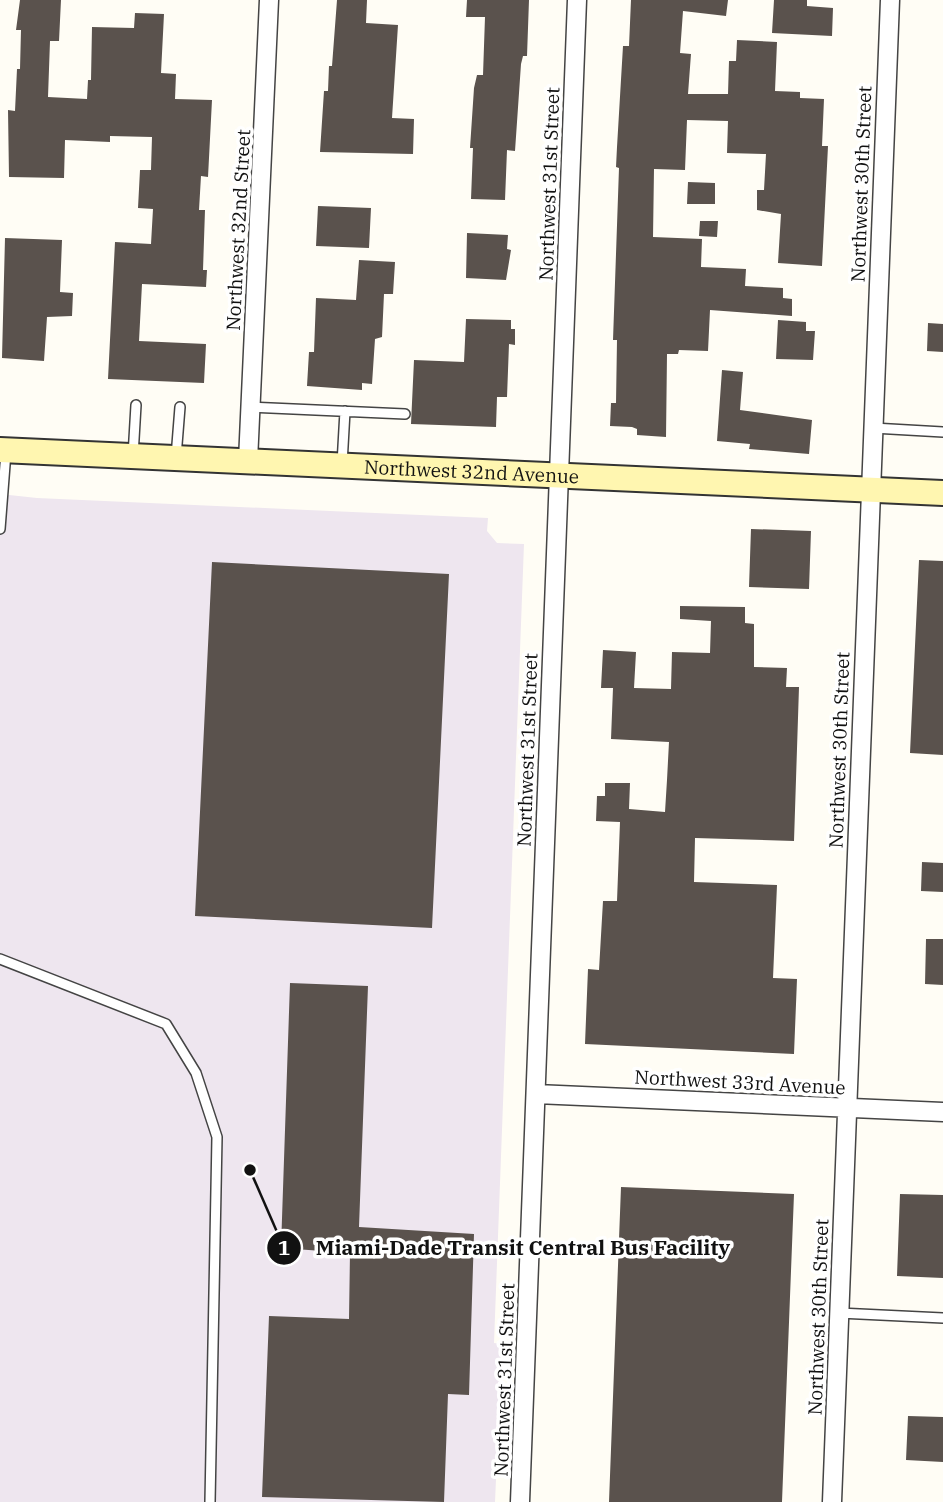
<svg xmlns="http://www.w3.org/2000/svg" width="943" height="1502" font-family="'IBM Plex Serif',serif">
<style>
.industrial{fill:#eee6ef}
.building{fill:#5a524d}
.lines{fill:none;stroke-linecap:round;stroke-linejoin:round}
.lane-casing{stroke:#444;stroke-width:12}
.street-casing{stroke:#444;stroke-width:21}
.secondary-casing{stroke:#333;stroke-width:28}
.lane{stroke:#fff;stroke-width:9}
.street{stroke:#fff;stroke-width:18}
.secondary{stroke:#fff6b0;stroke-width:24}
.labels{text-anchor:middle;dominant-baseline:central;stroke-width:7;stroke-linejoin:round;paint-order:stroke}
.street-label{font-size:19px;fill:#111;stroke:#fff}
.leader{fill:none;stroke:#111;stroke-width:2.5}
.callout-dot{fill:#111;stroke:#fff;stroke-width:2.5}
.mark-label{font-size:21px;text-anchor:middle;font-weight:bold;fill:#fff}
.callout-label{font-size:21px;text-anchor:middle;font-weight:bold;fill:#111;stroke:#fff;stroke-width:7;stroke-linejoin:round;paint-order:stroke}
</style>
<rect width="100%" height="100%" fill="#fffdf5"/>
<path class="industrial" d="M0,494L37,498L488,518L487,531L497,543L524,544L494,1343L502,1344L495,1502H0Z"/>
<path class="building" d="M20,0H61L59,41H50L48,97L87,99L88,80H91L92,27L134,28L135,13L164,14L161,73L176,74L175,99L212,100L208,177L201,176L199,210H205L203,270H207L206,287L142,284L139,341L206,344L204,383L108,379L115,242L151,244L153,209L138,208L140,170H151L152,137L110,136V142L65,140L64,178L9,177L8,110L15,111L17,69H20L21,30H16Z
M337,0H367L366,23L398,25L392,118L414,119L413,154L320,152L324,91H328L329,66H332Z
M467,0H529L527,56H523L521,64L515,151L507,150L505,200L471,199L473,148H470L474,88L477,75H483L485,17H466Z
M631,0H728L726,16L683,11L680,53L691,54L688,94H728L729,61H736L737,40L777,42L775,91L800,92V98L824,99L822,146H828L822,266L778,263L781,214L757,210V190H764L766,154L727,153L728,121L687,120L685,170L654,169L653,237L702,239L701,267L746,269L745,286L783,288V298L792,299V316L710,310L708,351L679,350L678,354H667L666,437L637,435V429L632,427L610,426L611,403H616L617,340H613L619,168L616,167L617,147L623,46H629Z
M774,0H807V6L833,8L832,36L772,33Z
M688,182L715,183V204H687Z
M318,206L371,208L369,248L316,246Z
M700,221H718L717,237L699,236Z
M467,233L508,235L507,249L511,250L506,280L466,278Z
M5,238L62,240L60,292L73,293L72,316L47,317L44,361L2,358Z
M359,260L395,262L393,294H384L382,337L375,339L372,384L362,383V390L307,386L309,352H314L316,298L356,300Z
M466,319L511,320V329H515V345L509,344L507,397H497L496,427L411,424L414,360L464,362Z
M778,320L806,322V331H815L813,360L776,359Z
M928,323L943,324V352L927,351Z
M722,370L743,372L740,410L812,420L809,454L749,449L750,444L717,441Z
M751,529L811,531L809,589L749,587Z
M919,560L943,561V755L910,753Z
M212,562L449,574L432,928L195,916Z
M680,606L745,607V623L754,624V667L787,668L786,687H799L794,841L695,838L694,882L777,885L773,978L797,979L794,1054L585,1044L588,969L599,970L603,901H617L620,822L596,821L597,796H605V783H630L629,809L665,812L667,780L669,742L611,739L613,688H601L603,650L636,652L634,688L671,689L672,652L710,653L711,621L680,619Z
M922,862L943,863V892L921,891Z
M926,939H943V985L925,984Z
M290,983L368,986L359,1227L474,1234L469,1395L448,1394L444,1502L262,1497L269,1316L349,1319L350,1253L281,1248Z
M621,1187L794,1194L782,1502H609Z
M900,1194L943,1195V1278L897,1276Z
M908,1416L943,1417V1462L906,1460Z"/>
<g class="lines">
<g class="lane-casing">
<path id="lane" d="M251,407L405,414
M873,428L943,432
M133,456L136,405
M176,457L180,407
M342,464L345,411
M0,529L6,452
M0,959L166,1024L196,1073L217,1137L210,1502
M839,1313L943,1318"/>
</g>
<g class="street-casing">
<path id="street" d="M248,461L269,0
M536,1094L943,1112
M520,1502L577,0
M832,1502L890,0"/>
</g>
<g class="secondary-casing">
<g id="secondary">
<path id="s1" d="M0,450L943,493"/>
</g>
</g>
<use href="#lane" class="lane"/>
<use href="#street" class="street"/>
<use href="#secondary" class="secondary"/>
</g>
<g class="labels">
<g class="street-label">
<text transform="translate(549 184) rotate(-88)">Northwest 31st Street</text>
<text transform="translate(861 184) rotate(-88)">Northwest 30th Street</text>
<text transform="translate(238 230) rotate(-87)">Northwest 32nd Street</text>
<text stroke="none"><textPath href="#s1" startOffset="472">Northwest 32nd Avenue</textPath></text>
<text transform="translate(527 750) rotate(-88)">Northwest 31st Street</text>
<text transform="translate(839 750) rotate(-88)">Northwest 30th Street</text>
<text transform="translate(740 1082) rotate(3)">Northwest 33rd Avenue</text>
<text transform="translate(818 1317) rotate(-88)">Northwest 30th Street</text>
<text transform="translate(504 1380) rotate(-88)">Northwest 31st Street</text>
</g>
</g>
<path class="leader" d="M250 1170L284 1248"/>
<g class="callout-dot">
<circle cx="250" cy="1170" r="7"/>
<circle cx="284" cy="1248" r="18"/>
</g>
<g class="mark-label">
<text x="284" y="1255">1</text>
</g>
<g class="callout-label">
<text x="523" y="1255">Miami-Dade Transit Central Bus Facility</text>
</g>
</svg>
